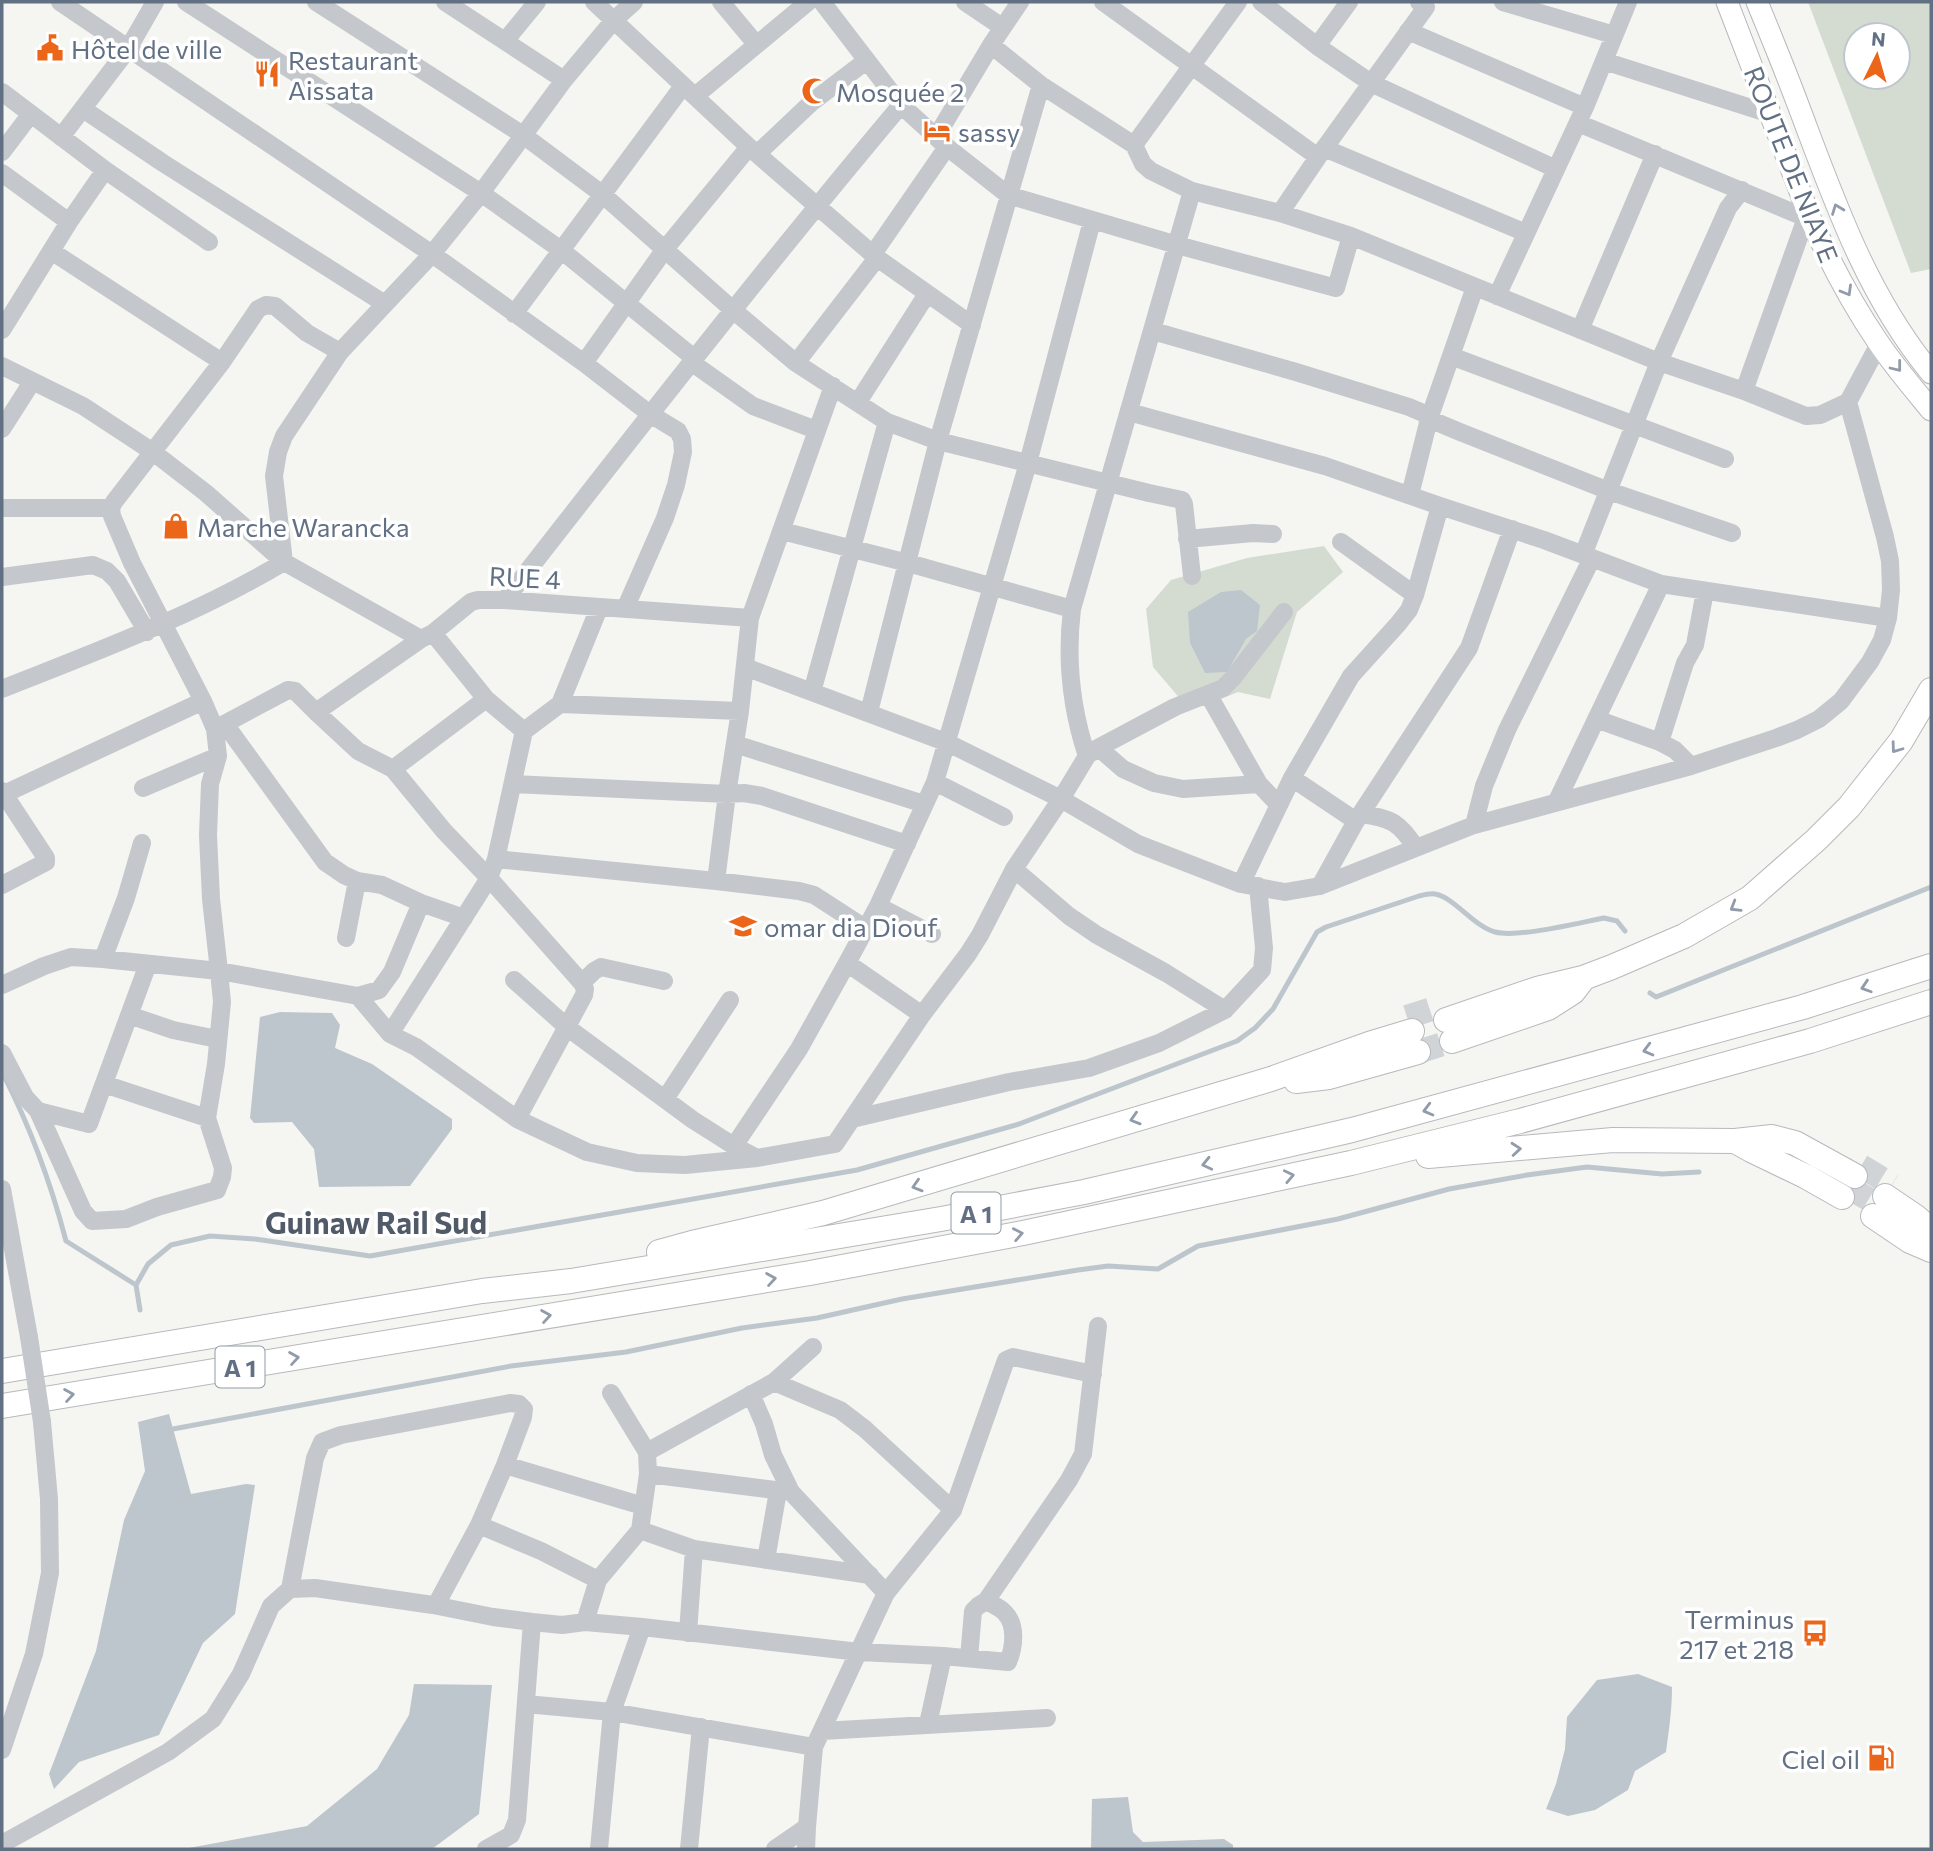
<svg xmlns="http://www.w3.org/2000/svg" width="1933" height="1851" font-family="Commissioner,sans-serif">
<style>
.green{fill:#d4dcd2;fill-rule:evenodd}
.water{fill:#bdc6cd}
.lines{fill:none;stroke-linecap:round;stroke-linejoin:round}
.stream{stroke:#bdc6cd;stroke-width:5}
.highway-tunnel{stroke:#d0d4d6;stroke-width:24;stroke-dasharray:24 12;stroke-linecap:butt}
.major-casing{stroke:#b5b8bd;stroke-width:23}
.highway-casing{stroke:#b6b9bd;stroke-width:26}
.minor{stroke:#c4c7cb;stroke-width:18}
.major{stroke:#fff;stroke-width:21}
.highway{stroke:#fff;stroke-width:24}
.minor-bridge{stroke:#c4c7cb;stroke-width:18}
.oneway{stroke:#919ba9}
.labels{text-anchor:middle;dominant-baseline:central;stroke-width:7;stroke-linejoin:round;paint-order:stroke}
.shield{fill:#fff;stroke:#919ba9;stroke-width:2}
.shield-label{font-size:24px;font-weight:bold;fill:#627084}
.poi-label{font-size:26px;fill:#627084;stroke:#fff;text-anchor:start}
.street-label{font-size:26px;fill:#627084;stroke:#fff}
.quarter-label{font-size:30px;font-weight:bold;fill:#515b68;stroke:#fff}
</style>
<rect width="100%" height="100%" fill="#f5f5f1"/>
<path class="green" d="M1808,2H1931V269L1911,273ZM1856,35H1898V77H1856Z
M1324,546L1343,572L1297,612L1270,699L1238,692L1214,702L1182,701L1153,667L1146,609L1171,580L1247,558Z"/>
<path class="water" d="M1241,590L1260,605L1257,631L1246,639L1227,672L1205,673L1190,643L1188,612L1221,592Z
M280,1012L332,1013L340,1025L335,1048L372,1064L452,1119V1129L410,1186L319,1187L314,1149L292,1122L254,1123L250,1118L260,1017Z
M169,1414L191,1494L246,1484L255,1485L235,1614L203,1643L159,1735L79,1762L54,1789L49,1774L96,1651L124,1520L145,1471L138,1422Z
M1638,1674L1672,1687C1672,1710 1669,1729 1666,1752L1635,1771L1628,1790L1595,1810L1568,1816L1546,1809L1556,1784L1565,1749L1567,1717L1597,1680Z
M414,1684L492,1685L479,1814L432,1849H165L189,1848L307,1826L377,1769L409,1715Z
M1128,1797L1133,1832L1143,1842L1224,1839L1233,1845V1849H1091L1092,1799Z"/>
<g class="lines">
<path class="stream" d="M1650,993L1656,997L1931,887
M2,1072C31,1128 50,1180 66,1241L136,1285
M140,1310L136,1285L148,1264L171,1245L210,1236L255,1239L370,1256L857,1170L1019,1124L1237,1041L1255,1028L1273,1009L1317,932L1326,927L1419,896C1423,895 1430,893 1435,894C1454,897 1473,926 1495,932C1518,938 1578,923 1604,918L1617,921L1625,931
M173,1429L511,1366L626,1352L742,1328L817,1318L902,1299L1078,1270L1108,1266L1158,1269L1198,1246L1338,1219L1449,1189L1527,1175L1587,1167L1662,1174L1699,1172"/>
<path class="highway-tunnel" d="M1407,1017L1441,1006
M1418,1052L1452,1041
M1861,1166L1892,1185
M1848,1187L1880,1206"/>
<g class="major-casing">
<path id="major" d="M1727,2L1811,220C1830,262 1852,304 1878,342C1894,366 1913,388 1931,410
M1757,2C1774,43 1791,85 1806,126C1839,214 1871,300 1931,373"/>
</g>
<g class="highway-casing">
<path id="highway" d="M1446,1020L1537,989L1583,978L1612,967L1684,936L1750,898L1816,840L1849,807L1901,741L1931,690
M1452,1041L1548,1008L1573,992L1583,979
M1296,1081L1329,1077L1418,1052
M1735,1141L1751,1150L1805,1176L1842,1197
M1428,1156L1613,1140L1735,1141L1772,1137L1795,1143L1855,1176
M1885,1196L1916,1217L1931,1230
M1873,1216L1910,1241L1931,1250
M659,1252L692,1243L823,1213L1271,1079L1369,1044L1412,1031
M2,1371L482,1291L571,1281L941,1219L1084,1192L1352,1130L1803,1007L1931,966
M2,1406L810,1273L1023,1233L1351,1163L1520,1121L1810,1041L1931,1002"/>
</g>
<path class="minor" d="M60,2L432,254L584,363L650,414L678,431L682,439L683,452L676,485L665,518L625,609
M186,2L481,193L561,250L694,358
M316,2L523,135L602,194L733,310L796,363L877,258L749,147L594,2
M445,2L564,80
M721,2L756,44
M822,2L901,105L947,147L1008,195L1177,245L1336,288L1351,236
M965,2L1002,27
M1103,2L1318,157
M1261,2L1317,46L1371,83L1556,169
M1503,2L1614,35
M1408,31L1585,107
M505,41L537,2
M991,45L1041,85L1134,145L1143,164L1151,171L1192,191L1280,213L1351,236L1659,362L1744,391L1806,416L1820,415L1848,402
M1317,46L1349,2
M1604,61L1770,114
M2,92L105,170L209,242
M695,96L808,2
M83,109L163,163L385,304
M1578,123L1811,220
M61,137L128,49L155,2
M936,137L991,45L1020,2
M1134,145L1238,2
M1324,148L1526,233
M2,152L30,115
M757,154L812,102L866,61
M2,173L69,222
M1280,213L1318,157L1426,7L1419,2
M51,251L222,362
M873,254L947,147
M877,258L972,325
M1497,296L1585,107L1628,2
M514,314L683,86
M2,330L69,222L105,170
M1580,330L1655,154
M1153,331L1296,372L1409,407L1423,413L1429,419L1460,432L1609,491L1732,533
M1451,356L1725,459
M691,362L753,406L816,430
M584,363L665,249L749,147
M796,363L887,422L938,441L1149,493L1182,500L1184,504L1192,576
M2,366L83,406L153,452L206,493L284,562L421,639L433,633L471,602L478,600H505L750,618
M1744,391L1806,218
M858,402L927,294
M1129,412L1325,466L1440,506L1544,540L1661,584L1888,618
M2,429L32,382
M1410,495L1429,419L1475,287
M2,508H111
M782,531L908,563L1072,609
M1187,539L1253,533L1273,534
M1341,542L1415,595
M1583,555L1659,362L1728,208L1742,190
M2,577L93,565L107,571L117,581L147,632
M505,600C635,433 765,267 901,105
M433,633L486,699L524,731L560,704L740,711
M745,667L948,743L1061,799L1138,844L1241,884L1285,892L1320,886L1474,825L1691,766L1776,738L1797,730L1819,719L1841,701L1870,662L1882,640L1888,618L1891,590L1890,561L1885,537L1848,402L1879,344
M2,689C98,651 195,615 284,562L274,476L278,452L284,436L340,352L432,254L481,193L564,80L614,20L634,2
M812,692L887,422
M1208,694L1259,784
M560,704L599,608
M316,712L421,639
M869,712L938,441L1041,85
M1596,719L1660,742L1675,750L1691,766
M225,724L325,862L344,875L357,881L382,885L421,903L464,918
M215,729L288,690L295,691L316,712L358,751L393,769L444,831L489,878L582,983L585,989L584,995L517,1119L416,1047L390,1034L358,996
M1660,742L1685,663L1695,645L1705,591
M735,744L924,804
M1096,749L1175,707L1223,688L1232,679L1284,612
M1091,753L1096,749H1100L1123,769L1154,783L1183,789L1259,784L1279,805
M393,769L486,699
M1292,778L1356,821
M935,782L1004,817
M513,784L727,794L744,793L762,796L907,844
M143,788L218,756
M2,791L46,858V862L2,885
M2,795L203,701
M1557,801L1661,584
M1361,814C1391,818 1399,822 1416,848
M1474,825L1484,786L1507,730L1592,558
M496,859L716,881L799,891L814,895L865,928
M1014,869L1069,916L1097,935L1166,973L1225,1010
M716,881L727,794L740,711L750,618L833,386
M1241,884L1292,778L1351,676L1398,624L1409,610L1415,595L1440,506
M1320,886L1356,821L1469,648L1512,529
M878,906L932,934
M346,938L357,881
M103,959L126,898L142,843
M847,963L922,1015
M514,980L568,1028L693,1120L734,1146L757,1158L835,1144L922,1015L968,954L980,935L1014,869L1061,799L1087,756C1071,708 1066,659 1072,609L1192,191
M582,983L594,971L601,967L664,981
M2,985L44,966L71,957L103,959L219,971L211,899L208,835L210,784L218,756L215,729L203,701L132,563L112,516L111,508L114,502L222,362L258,309L266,305L275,306L307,333L340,352
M129,1015L173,1030L217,1039
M390,1034L489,878L496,859L524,731
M2,1053L25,1097L38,1111L89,1124L148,964
M104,1084L207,1118
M665,1099L730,1000
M38,1111L83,1211L92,1221L126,1219L157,1207L217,1190L222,1177L223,1168L207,1118L216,1064L222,1002L219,971L358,996L379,990L392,972L421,903
M517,1119L587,1152L637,1163L685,1165L757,1158
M852,1119L1009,1082L1089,1068L1159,1043L1225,1010L1262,970L1264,948L1258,886
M734,1146L799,1049L847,963L878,906L935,782L1028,463L1092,221
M2,1189L29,1337
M774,1382L840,1410L865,1429L953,1510
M751,1394L764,1424L773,1455L791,1492L886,1593L814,1747L807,1827L806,1849
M647,1452L774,1382L813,1347
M505,1465L643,1506
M648,1474L791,1492
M479,1525L541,1551L598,1580
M640,1530L694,1549L870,1575
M766,1560L778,1491
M290,1589L315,1458L322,1442L341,1435L510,1403L519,1404L524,1409L523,1417L505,1465L479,1525L436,1605
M886,1593L953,1510L1006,1360L1013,1357L1093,1374
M585,1622L598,1580L640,1530L648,1474L647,1452L611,1393
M688,1633L694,1549
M969,1658L973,1611L978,1606L986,1601L1069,1480L1083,1454L1098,1326
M526,1704L612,1712L814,1747
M928,1724L943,1656L1008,1662C1014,1648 1017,1625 1005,1613C1001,1608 992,1604 986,1601
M822,1731L1047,1718
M2,1750L34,1654L50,1573L49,1499L42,1422
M2,1844L168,1752L213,1719L241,1674L271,1606L290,1589L315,1588L433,1605L493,1617L532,1622L562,1625L585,1622L642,1627L859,1652L943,1656
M486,1849L511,1835L517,1820L532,1622
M599,1849L612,1712L642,1627
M689,1849L701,1727
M775,1849L807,1827"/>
<use href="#major" class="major"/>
<use href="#highway" class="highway"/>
<path class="minor-bridge" d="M29,1337L42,1422"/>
</g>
<defs><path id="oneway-chevron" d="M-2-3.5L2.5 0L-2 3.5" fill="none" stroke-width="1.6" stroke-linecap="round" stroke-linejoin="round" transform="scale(1.75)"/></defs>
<g class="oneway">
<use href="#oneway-chevron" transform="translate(1837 209) rotate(-111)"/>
<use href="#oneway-chevron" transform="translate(1847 291) rotate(60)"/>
<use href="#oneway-chevron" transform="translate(1897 367) rotate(52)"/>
<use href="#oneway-chevron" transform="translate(1896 748) rotate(126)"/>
<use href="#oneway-chevron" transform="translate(1735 907) rotate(149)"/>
<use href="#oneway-chevron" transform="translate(1866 987) rotate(162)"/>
<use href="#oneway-chevron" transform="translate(1648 1050) rotate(165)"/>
<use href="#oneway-chevron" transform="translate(1428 1110) rotate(165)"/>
<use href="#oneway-chevron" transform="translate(1135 1119) rotate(163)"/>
<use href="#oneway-chevron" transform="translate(1516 1149) rotate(-5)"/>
<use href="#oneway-chevron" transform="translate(1207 1164) rotate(167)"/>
<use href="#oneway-chevron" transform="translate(1289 1176) rotate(-12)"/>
<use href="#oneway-chevron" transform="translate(917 1186) rotate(163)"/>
<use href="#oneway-chevron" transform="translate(1018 1234) rotate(-11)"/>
<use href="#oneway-chevron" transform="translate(771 1279) rotate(-9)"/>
<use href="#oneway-chevron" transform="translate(546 1316) rotate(-9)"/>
<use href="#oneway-chevron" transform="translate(294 1358) rotate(-9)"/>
<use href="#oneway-chevron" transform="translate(69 1395) rotate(-9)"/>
</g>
<defs>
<g id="civic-bare" transform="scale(2.1)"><path d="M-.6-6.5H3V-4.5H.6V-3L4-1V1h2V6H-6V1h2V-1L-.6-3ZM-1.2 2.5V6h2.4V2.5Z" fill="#ec661a" stroke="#fff" stroke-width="2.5" paint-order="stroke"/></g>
<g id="restaurant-bare" transform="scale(2.1)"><path d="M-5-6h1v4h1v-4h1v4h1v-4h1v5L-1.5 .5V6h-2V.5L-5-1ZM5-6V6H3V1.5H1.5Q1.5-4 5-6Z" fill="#ec661a" stroke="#fff" stroke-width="2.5" paint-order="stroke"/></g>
<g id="mosque-bare" transform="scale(2.1)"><path d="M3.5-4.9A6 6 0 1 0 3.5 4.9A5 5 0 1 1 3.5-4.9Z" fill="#ec661a" stroke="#fff" stroke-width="2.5" paint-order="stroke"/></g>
<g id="hotel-bare" transform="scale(2.1)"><path d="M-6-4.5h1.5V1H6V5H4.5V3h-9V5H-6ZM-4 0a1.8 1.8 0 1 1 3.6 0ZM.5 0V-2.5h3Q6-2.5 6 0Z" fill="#ec661a" stroke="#fff" stroke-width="2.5" paint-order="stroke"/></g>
<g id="shop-bare" transform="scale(2.1)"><path d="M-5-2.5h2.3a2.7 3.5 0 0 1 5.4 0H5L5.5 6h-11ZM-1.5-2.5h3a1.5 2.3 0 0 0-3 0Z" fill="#ec661a" stroke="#fff" stroke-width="2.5" paint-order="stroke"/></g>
<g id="school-bare" transform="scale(2.1)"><path d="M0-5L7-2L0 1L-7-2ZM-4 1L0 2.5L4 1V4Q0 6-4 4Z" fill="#ec661a" stroke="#fff" stroke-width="2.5" paint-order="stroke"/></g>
<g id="bus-bare" transform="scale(2.1)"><path d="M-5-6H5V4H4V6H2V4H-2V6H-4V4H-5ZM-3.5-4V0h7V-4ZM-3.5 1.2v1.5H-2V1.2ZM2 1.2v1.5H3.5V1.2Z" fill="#ec661a" stroke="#fff" stroke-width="2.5" paint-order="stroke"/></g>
<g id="fuel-bare" transform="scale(2.1)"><path d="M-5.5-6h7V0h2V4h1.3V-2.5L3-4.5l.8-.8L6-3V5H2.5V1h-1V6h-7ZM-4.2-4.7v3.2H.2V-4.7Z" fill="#ec661a" stroke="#fff" stroke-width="2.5" paint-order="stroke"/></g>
</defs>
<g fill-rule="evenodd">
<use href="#civic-bare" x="50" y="48"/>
<use href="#restaurant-bare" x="267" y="74"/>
<use href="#mosque-bare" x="815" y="91"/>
<use href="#hotel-bare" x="937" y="131"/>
<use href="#shop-bare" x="176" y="526"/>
<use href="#school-bare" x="743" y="926"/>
<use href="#bus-bare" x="1815" y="1633"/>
<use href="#fuel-bare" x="1881" y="1758"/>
</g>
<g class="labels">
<g class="shield">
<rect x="951.5" y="1192.5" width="49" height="41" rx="5"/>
<rect x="215.5" y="1346.5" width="49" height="41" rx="5"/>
</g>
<g class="shield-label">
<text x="976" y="1213">A 1</text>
<text x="240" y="1367">A 1</text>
</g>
<g class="poi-label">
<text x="71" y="48">Hôtel de ville</text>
<text x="288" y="59">Restaurant<tspan x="288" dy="30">Aissata</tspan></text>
<text x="836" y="91">Mosquée 2</text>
<text x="958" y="131">sassy</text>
<text x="197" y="526">Marche Warancka</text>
<text x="764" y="926">omar dia Diouf</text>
<text x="1794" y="1618" text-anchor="end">Terminus<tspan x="1794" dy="30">217 et 218</tspan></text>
<text x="1860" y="1758" text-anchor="end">Ciel oil</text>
</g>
<g class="street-label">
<text transform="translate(1792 164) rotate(68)">ROUTE DE NIAYE</text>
<text transform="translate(525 577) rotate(3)">RUE 4</text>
</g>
<g class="quarter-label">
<text x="376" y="1221">Guinaw Rail Sud</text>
</g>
</g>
<rect width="1933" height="1851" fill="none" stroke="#627084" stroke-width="7"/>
<g transform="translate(1877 56) rotate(5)"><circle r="33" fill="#ffffff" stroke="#c0c6ce" stroke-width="2"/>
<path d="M0-5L12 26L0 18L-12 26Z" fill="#ec661a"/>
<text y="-10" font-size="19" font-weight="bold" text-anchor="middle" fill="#627084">N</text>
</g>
</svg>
